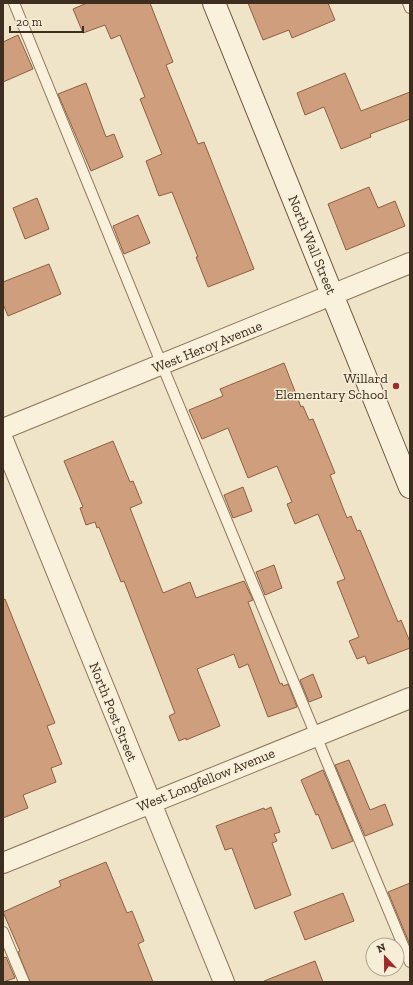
<svg xmlns="http://www.w3.org/2000/svg" width="413" height="985" font-family="'Zilla Slab',serif">
<style>
.building{fill:#cf9f7d;stroke:#8d5f41}
.lines{fill:none;stroke-linecap:round;stroke-linejoin:round}
.lane-casing{stroke:#8d765c;stroke-width:12}
.street-casing{stroke:#8d765c;stroke-width:22}
.secondary-casing{stroke:#6f573f;stroke-width:24}
.lane{stroke:#faf1dc;stroke-width:10}
.street{stroke:#faf1dc;stroke-width:20}
.secondary{stroke:#faf1dc;stroke-width:22}
.poi-dot{fill:#9e2a2b;stroke:#f7eed8;stroke-width:1.5}
.labels{text-anchor:middle;dominant-baseline:central;stroke-width:3;stroke-linejoin:round;paint-order:stroke}
.street-label{font-size:14px;fill:#3d2e20;stroke:#f7eed8}
.poi-label{font-size:14px;fill:#3d2e20;stroke:#f7eed8;text-anchor:end}
</style>
<rect width="100%" height="100%" fill="#f0e4c8"/>
<path class="building" d="M87,3H150L173,62L166,65L170,75L198,144L204,142L254,269L208,287L196,257H198L172,192L159,196L146,161L162,154L140,99L145,97L120,35L111,39L105,25L83,33L73,9Z
M248,3H328L335,20L292,38L289,30L263,40Z
M18,35L33,69L3,82V42Z
M345,73L361,111L410,92V119L370,134L371,137L341,149L324,107L305,115L297,93Z
M86,83L106,137L114,134L123,157L91,171L58,94Z
M369,187L378,208L395,201L405,226L346,250L328,204Z
M37,198L49,229L25,239L13,208Z
M138,215L150,243L124,254L113,226Z
M49,264L61,294L8,316L3,304V282Z
M284,363L301,407L303,406L309,420L313,419L335,473L330,475L347,518L351,516L357,531L360,530L398,622L401,620L410,642V648L368,664L365,656L357,659L349,641L359,637L337,582L345,579L318,514L295,524L287,504L292,502L277,466L248,478L228,428L202,439L189,410L223,396L220,389Z
M113,441L130,482L133,481L142,503L130,508L163,593L190,582L196,598L244,581L253,600L248,602L280,684L282,683L283,686L288,684L297,707L268,717L248,664L239,668L234,654L197,669L220,726L186,740V738L179,741L169,716L175,713L124,581L121,582L99,527L97,528L95,522L86,525L80,508L83,507L64,461Z
M243,487L252,511L233,518L224,495Z
M274,565L282,588L265,595L256,572Z
M5,599L55,723L47,726L62,764L51,768L56,782L23,795L28,808L3,818V600Z
M313,674L322,697L309,702L300,680Z
M349,760L370,810L385,804L393,825L365,836L335,765Z
M323,770L353,841L332,849L318,814L316,815L301,780Z
M271,807L280,832L274,834L277,841L272,843L291,895L255,909L232,848L225,850L216,826L264,808L265,810Z
M106,862L127,913L132,911L144,941L138,944L153,982H30L18,952L20,951L3,912L61,886L59,881Z
M410,883V945L388,892Z
M343,893L354,921L305,940L294,912Z
M6,957L15,978L3,982V958Z
M315,961L323,982H264V981Z"/>
<g class="lines">
<g class="lane-casing">
<path id="lane" d="M14,3L162,365L410,962
M408,3L410,8
M3,932L24,982"/>
</g>
<g class="street-casing">
<path id="street" d="M3,429L410,263
M3,440L224,982
M3,863L410,698"/>
</g>
<g class="secondary-casing">
<path id="secondary" d="M214,3L410,487"/>
</g>
<use href="#lane" class="lane"/>
<use href="#street" class="street"/>
<use href="#secondary" class="secondary"/>
</g>
<circle class="poi-dot" cx="396" cy="386" r="4"/>
<g class="labels">
<g class="street-label">
<text transform="translate(312 245) rotate(68)">North Wall Street</text>
<text transform="translate(207 347) rotate(-22)">West Heroy Avenue</text>
<text transform="translate(113 712) rotate(68)">North Post Street</text>
<text transform="translate(206 780) rotate(-22)">West Longfellow Avenue</text>
</g>
<g class="poi-label">
<text x="388" y="378">Willard<tspan x="388" dy="16">Elementary School</tspan></text>
</g>
</g>
<rect width="413" height="985" fill="none" stroke="#3d2e20" stroke-width="8"/>
<g transform="translate(385 957) rotate(338)"><circle r="19" fill="#f7eed8" stroke="#ada18e"/>
<path d="M0-3L7 15L0 10L-7 15Z" fill="#9e2a2b"/>
<text y="-6" font-size="11" font-weight="bold" text-anchor="middle" fill="#3d2e20">N</text>
</g>
<path d="M10 26v6h73v-6" fill="none" stroke="#3d2e20" stroke-width="2"/>
<text x="16" y="26" font-size="12" fill="#3d2e20" stroke="#f7eed8" stroke-width="3" paint-order="stroke">20 m</text>
</svg>
